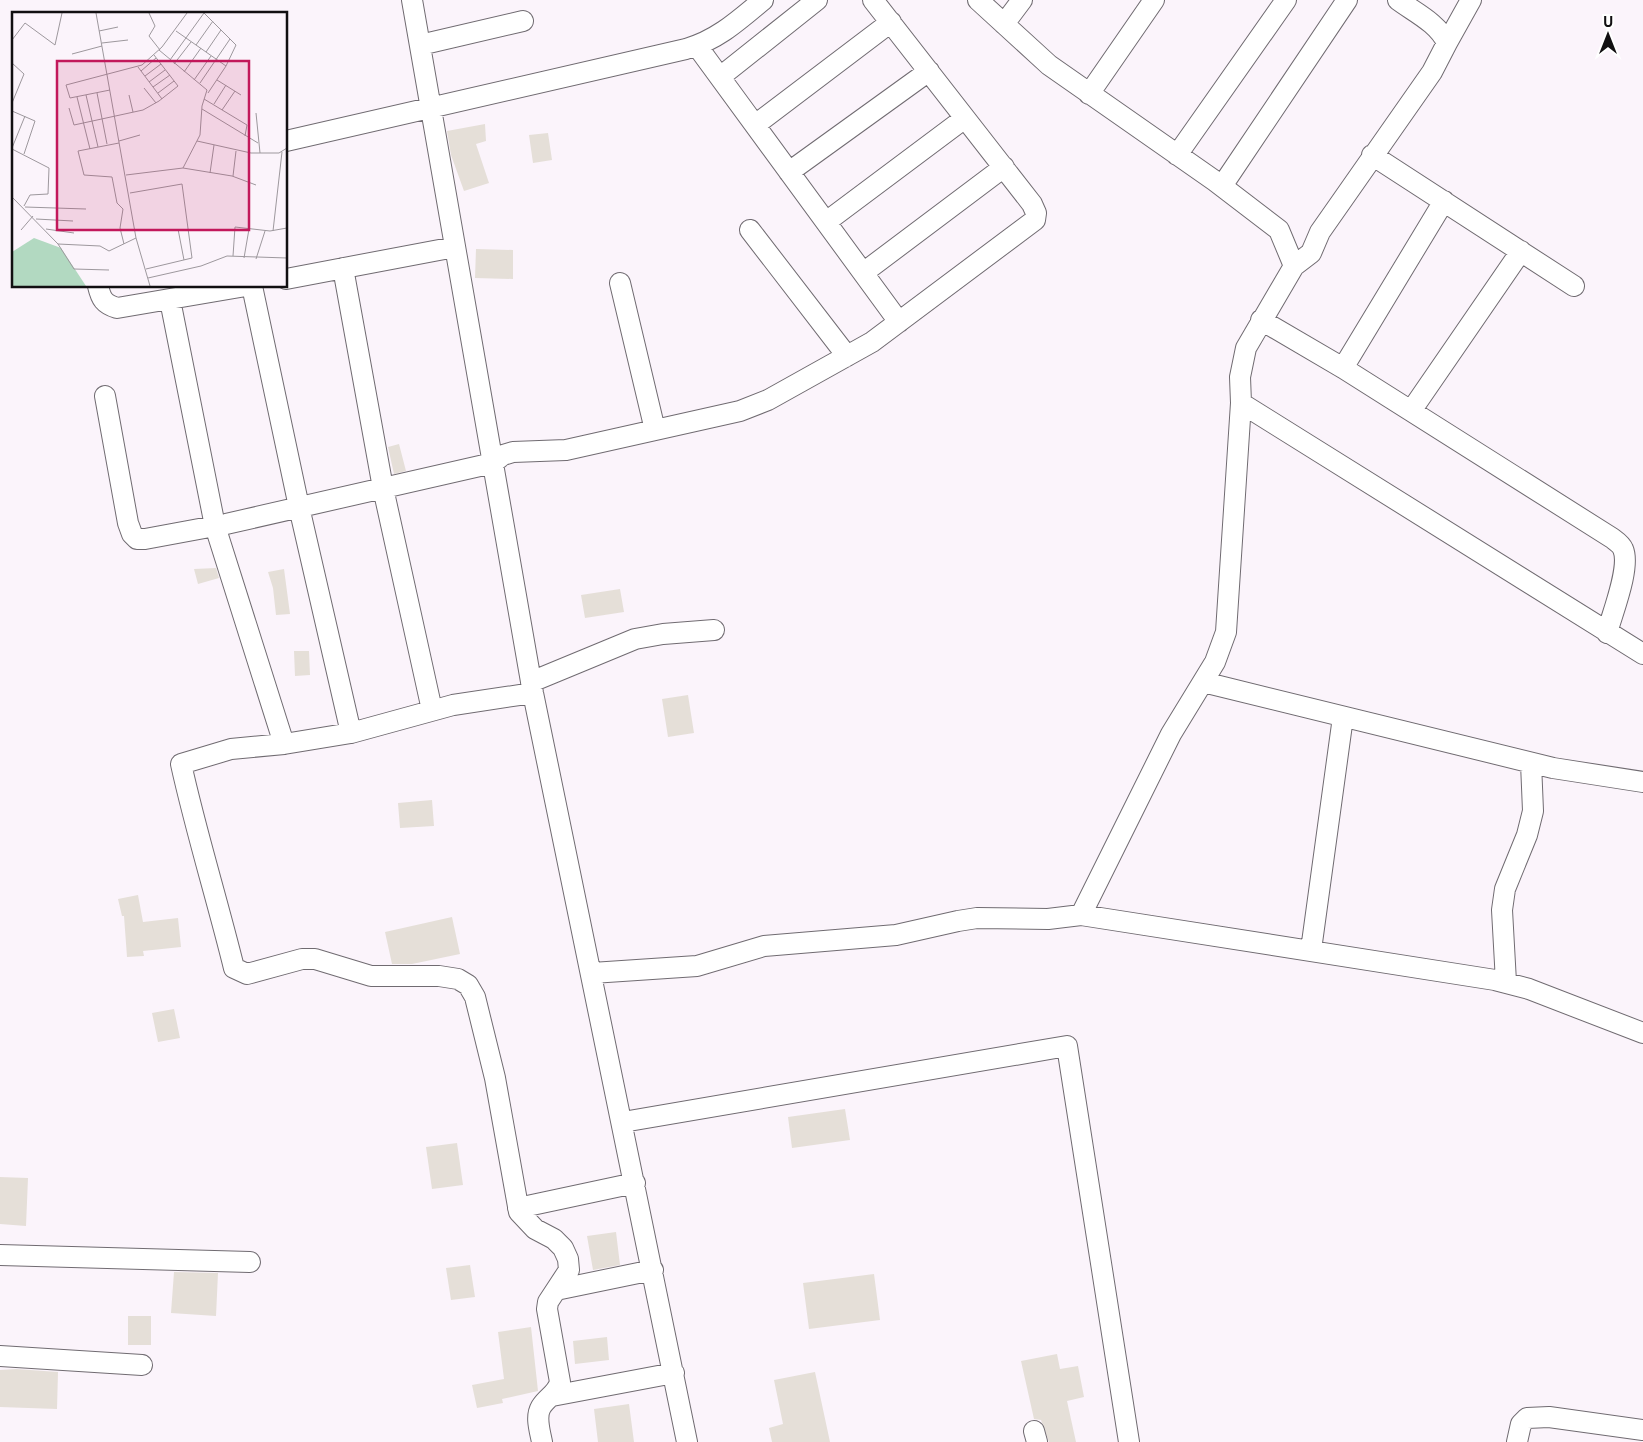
<svg xmlns="http://www.w3.org/2000/svg" width="1643" height="1442" font-family="'Public Sans',sans-serif">
<style>
.building{fill:#e5dfd8}
.lines{fill:none;stroke-linecap:round;stroke-linejoin:round}
.minor-casing{stroke:#706b71;stroke-width:22}
.minor{stroke:#fff;stroke-width:20}
.inset-road{fill:none;stroke:#9d989d;stroke-width:1}
.view{fill:#c2185b;fill-opacity:0.15;stroke:#c2185b;stroke-width:2.5}
.inset-edge{fill:none;stroke:#110f11;stroke-width:2.5}
</style>
<rect width="100%" height="100%" fill="#fbf4fb"/>
<path class="building" d="M485,124L486,141L476,144L489,183L464,191L451,155L447,131Z
M548,133L552,160L533,163L529,135Z
M476,249L513,250V279L475,278Z
M399,444L406,471L394,474L388,447Z
M216,568L219,578L198,584L194,569Z
M284,569L290,614L276,615L273,588L268,572Z
M620,589L624,612L585,618L581,595Z
M294,651H309L310,675L295,676Z
M688,695L694,733L668,737L662,699Z
M432,800L434,826L400,828L398,803Z
M138,895L143,922L178,918L181,947L143,951L144,956L127,957L124,916H122L118,899Z
M452,917L460,954L412,964H392L385,932Z
M174,1009L180,1038L158,1042L152,1013Z
M845,1109L850,1140L792,1148L788,1117Z
M457,1143L463,1185L432,1189L426,1147Z
M0,1177L28,1178L26,1226L0,1224Z
M616,1232L620,1265L593,1270L587,1236Z
M470,1265L475,1297L451,1300L446,1268Z
M174,1272L218,1273L216,1316L171,1313Z
M874,1274L880,1320L809,1329L803,1283Z
M128,1316H151V1345H128Z
M531,1327L538,1391L502,1399L503,1403L477,1408L472,1385L504,1379L498,1332Z
M607,1337L609,1360L575,1364L573,1341Z
M1057,1354L1060,1369L1078,1366L1084,1397L1067,1401L1076,1442H1049L1041,1420L1034,1419L1021,1361Z
M16,1369L58,1372L57,1409L0,1407V1370Z
M815,1372L830,1442H772L769,1428L783,1424L774,1380Z
M629,1404L634,1442H598L594,1409Z"/>
<g class="lines">
<g class="minor-casing">
<path id="minor" d="M412,0L533,693L687,1442
M1004,24L1022,0
M1447,43L1471,0
M420,45L523,21
M697,46L899,322
M720,77L817,0
M1089,94L1154,0
M755,125L891,22
M286,141L686,49C717,40 738,21 763,0
M1177,155L1286,0
M1372,155L1574,286
M789,172L929,71
M1222,186L1347,0
M826,222L965,118
M750,230L847,356
M1294,266L1311,253L1320,232L1432,72L1447,43C1438,23 1414,12 1398,0
M343,268L383,488L432,710
M863,273L1004,167
M286,279L455,247
M620,283L655,430
M98,286C101,299 104,304 117,308L246,286
M252,286L299,507L351,733
M170,300L215,526L284,744
M1261,320L1343,368L1612,538C1616,541 1621,544 1623,549C1631,567 1612,614 1607,633
M1343,368L1444,201
M105,396L128,523L132,534L137,539H145L226,524L493,463L503,455L513,452L566,450L740,411L768,400L872,342L1035,220L1036,213L1032,204L873,0
M1241,403L1643,654
M1411,411L1521,251
M531,682L635,639L663,634L714,630
M1203,682L1553,768L1643,782
M533,693L453,705L351,733L284,744L231,749L181,764C196,832 217,899 234,968L247,974L302,959H315L371,976H439L458,979L468,985L475,997L495,1078L519,1212L535,1229L554,1239L563,1248L568,1259L569,1270L548,1302L547,1309L560,1382C557,1394 547,1397 541,1407C535,1417 540,1431 542,1442
M1081,915L1495,980L1529,989L1643,1033
M1311,950L1343,717
M592,973L697,966L764,946L896,935L958,921L977,918L1048,919L1081,915L1171,734L1215,662L1226,632L1241,403L1240,377L1246,348L1294,266L1279,230L1215,181L1049,65L978,0
M1506,982L1502,910L1505,889L1527,835L1533,811L1531,763
M623,1122L1067,1046L1129,1442
M518,1208L635,1183
M0,1255L250,1262
M556,1290L653,1270
M0,1356L142,1365
M552,1396L674,1373
M1034,1431L1037,1442
M1517,1442L1521,1424L1527,1418L1549,1417L1643,1430"/>
</g>
<use href="#minor" class="minor"/>
</g>
<g transform="translate(12 12)">
<rect width="275" height="275" fill="#fbf4fb"/>
<path d="M22,226L49,236L74,274H0V240Z" fill="#b2d9c1"/>
<path class="inset-road" d="M84,1L124,226M137,1L143,14L137,24L148,38M192,1L224,33L214,54M87,19L106,15M164,19L214,54L196,81M0,28L13,11L43,33L50,1M90,31L116,28M184,33L201,9M194,40L209,18M60,42L90,34M158,48L192,1M0,51L12,62L0,91M162,52L179,30M126,55L150,87M129,59L144,46M172,60L189,36M133,64L149,52M182,68L199,44M205,68L229,83M137,70L153,58M188,71L218,27M141,75L158,63M132,76L144,91M98,78L58,86L54,73L130,53L150,35L175,1M85,81L95,132M146,81L162,69M74,83L86,135M117,83L121,100M65,85L78,137M192,87L235,113L233,124M202,92L214,73M57,96L62,113L131,98L147,89L166,74L142,43M190,97L246,131M210,98L223,79M0,99L23,109L12,142M244,101L248,141M107,129L128,123M185,129L239,141H267L275,136M107,131L66,139L72,163L100,165L105,191L111,197L108,216L112,232M0,136L13,104M0,137L37,156L36,182L18,183L12,194M171,156L220,164L244,173M198,161L202,133M114,163L171,156L188,123L190,94L195,78L147,38M221,164L224,139M118,181L170,172L180,246L134,257M0,185L46,232L88,234L97,239L124,226L138,274M13,195L74,197M24,207L61,209M34,217L62,221M166,217L172,248M9,218L21,204M261,219L270,140M46,232L62,257L97,258M221,244L223,215L258,219L275,216M232,246L237,217M244,247L253,219M136,266L189,254L215,244L275,246"/>
<path class="view" d="M45,49H237V218H45Z"/>
<rect width="275" height="275" class="inset-edge"/>
</g>
<g transform="translate(1608 35)" stroke="#ffffff" stroke-width="4" paint-order="stroke">
<path d="M0-4L9 19L0 12L-9 19Z" fill="#110f11"/>
<text y="-8" font-size="14" font-weight="bold" text-anchor="middle" fill="#110f11">U</text>
</g>
</svg>
